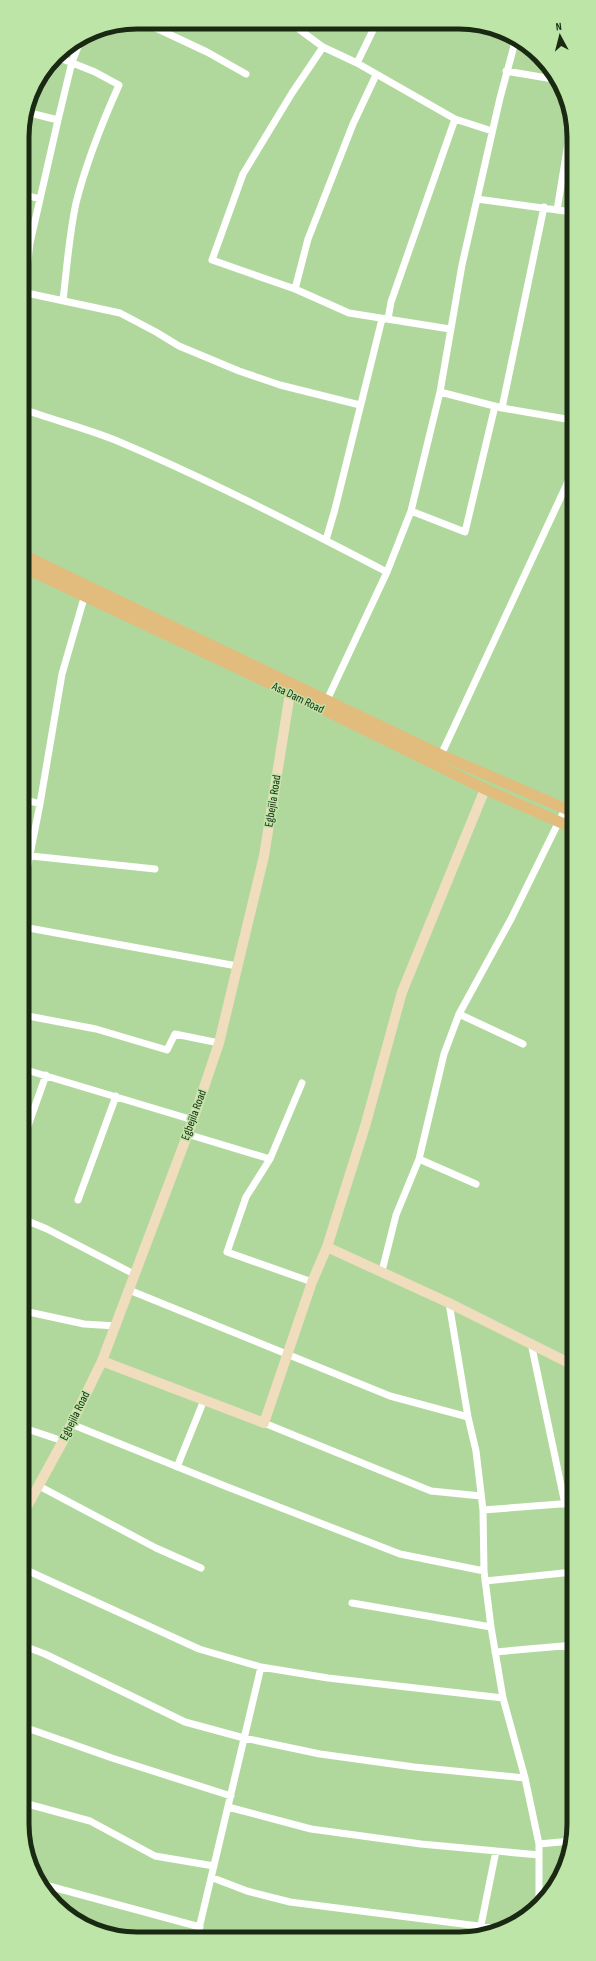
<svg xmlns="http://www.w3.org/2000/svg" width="596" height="1961" font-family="'Sofia Sans Condensed',sans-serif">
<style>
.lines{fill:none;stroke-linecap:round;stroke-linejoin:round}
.street{stroke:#fff;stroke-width:7}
.secondary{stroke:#f0ddbe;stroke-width:10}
.primary{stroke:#e1bc7d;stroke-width:11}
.labels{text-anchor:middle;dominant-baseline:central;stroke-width:3;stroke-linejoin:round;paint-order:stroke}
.street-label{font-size:12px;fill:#1a2912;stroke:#bee5a8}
.rim{fill:none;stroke:#1a2912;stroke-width:5}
</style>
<rect width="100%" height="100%" fill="#b1d89c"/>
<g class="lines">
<path class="street" d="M143,22L207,52L246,74
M376,24L357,63L455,119L492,131
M300,30L323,47L357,63
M323,47L292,93L243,174L212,260L295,289L349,313L450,329
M55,56L95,72L119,85C102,123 86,163 76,203C69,235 67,267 63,300
M506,71L553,79
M26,112L58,120
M22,194L40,199
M477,199L572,212
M557,210L572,119
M295,289L308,239L353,124L376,75
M22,292L120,313L156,332L179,346L239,371L280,385L360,405
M22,311L30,243L58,120L72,62L81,39
M388,319L391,302L455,119
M440,392L502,408L572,420
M502,408L544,207
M23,409C53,420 85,428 115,440C208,479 298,526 387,572
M411,511L465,532L495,406
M326,540L335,509L382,319
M327,700L387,572L411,511L440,392L462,265L500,98L515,42
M441,755L572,473
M23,799L40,804
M31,856L155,869
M23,890L40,804L62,674L84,598
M23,927L237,966
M459,1014L523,1044
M23,1015L96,1029L167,1050L175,1034L219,1043
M23,1069L193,1120
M302,1083L270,1159L246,1197L227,1252L312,1282
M187,1134L270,1159
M23,1140L46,1075
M419,1159L476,1184
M78,1200L116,1096
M23,1219L47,1229L134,1274
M382,1271L396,1215L419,1159L444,1054L459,1014L511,919L565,809
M129,1290L390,1396L468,1417
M449,1303L468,1417L476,1451L483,1510L484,1571L491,1627L503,1698L525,1778L539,1844V1905
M24,1311L84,1324L116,1326
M531,1343L565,1504
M264,1423L431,1491L481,1496
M71,1424L230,1488L400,1554L484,1571
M24,1428L63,1441
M177,1467L204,1400
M39,1486L156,1548L201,1568
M483,1510L573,1503
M24,1569L199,1649L261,1667L328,1678L503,1698
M485,1581L573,1572
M352,1603L491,1627
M24,1646L45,1654L185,1722L244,1738L320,1754L414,1767L525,1778
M567,1646L574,1668
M495,1652L574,1645
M24,1727L112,1758L231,1796
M24,1803L90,1821L155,1856L214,1866
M228,1807L311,1829L421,1844L539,1855
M539,1844L571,1841
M213,1878L247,1891L290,1902L502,1929
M45,1885L200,1927
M481,1925L496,1851
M197,1937L261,1667"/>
<path class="secondary" d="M327,1247L449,1303L573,1365
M102,1361L264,1423L312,1282L327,1247L366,1123L402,992L485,789
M24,1512L63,1441L102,1361L193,1120L219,1043L264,856L290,693"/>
<path class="primary" d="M23,555L441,755L573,812
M23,567L290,693L485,789L573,828"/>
</g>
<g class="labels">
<g class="street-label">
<text transform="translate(298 698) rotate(26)">Asa Dam Road</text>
<text transform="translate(273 801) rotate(-81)">Egbejila Road</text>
<text transform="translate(194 1115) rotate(-70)">Egbejila Road</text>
<text transform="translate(75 1416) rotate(-64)">Egbejila Road</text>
</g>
</g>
<path d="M0 0H596V1961H0ZM137 29H459A108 108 0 0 1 567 137V1824A108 108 0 0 1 459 1932H137A108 108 0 0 1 29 1824V137A108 108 0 0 1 137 29Z" fill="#bee5a8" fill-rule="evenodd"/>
<path class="rim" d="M137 29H459A108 108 0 0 1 567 137V1824A108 108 0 0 1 459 1932H137A108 108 0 0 1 29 1824V137A108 108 0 0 1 137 29Z"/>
<g transform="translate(560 36) rotate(353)" stroke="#bee5a8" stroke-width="3" paint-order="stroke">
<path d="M0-3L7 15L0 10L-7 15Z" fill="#1a2912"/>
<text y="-6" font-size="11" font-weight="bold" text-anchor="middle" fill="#1a2912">N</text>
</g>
</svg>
